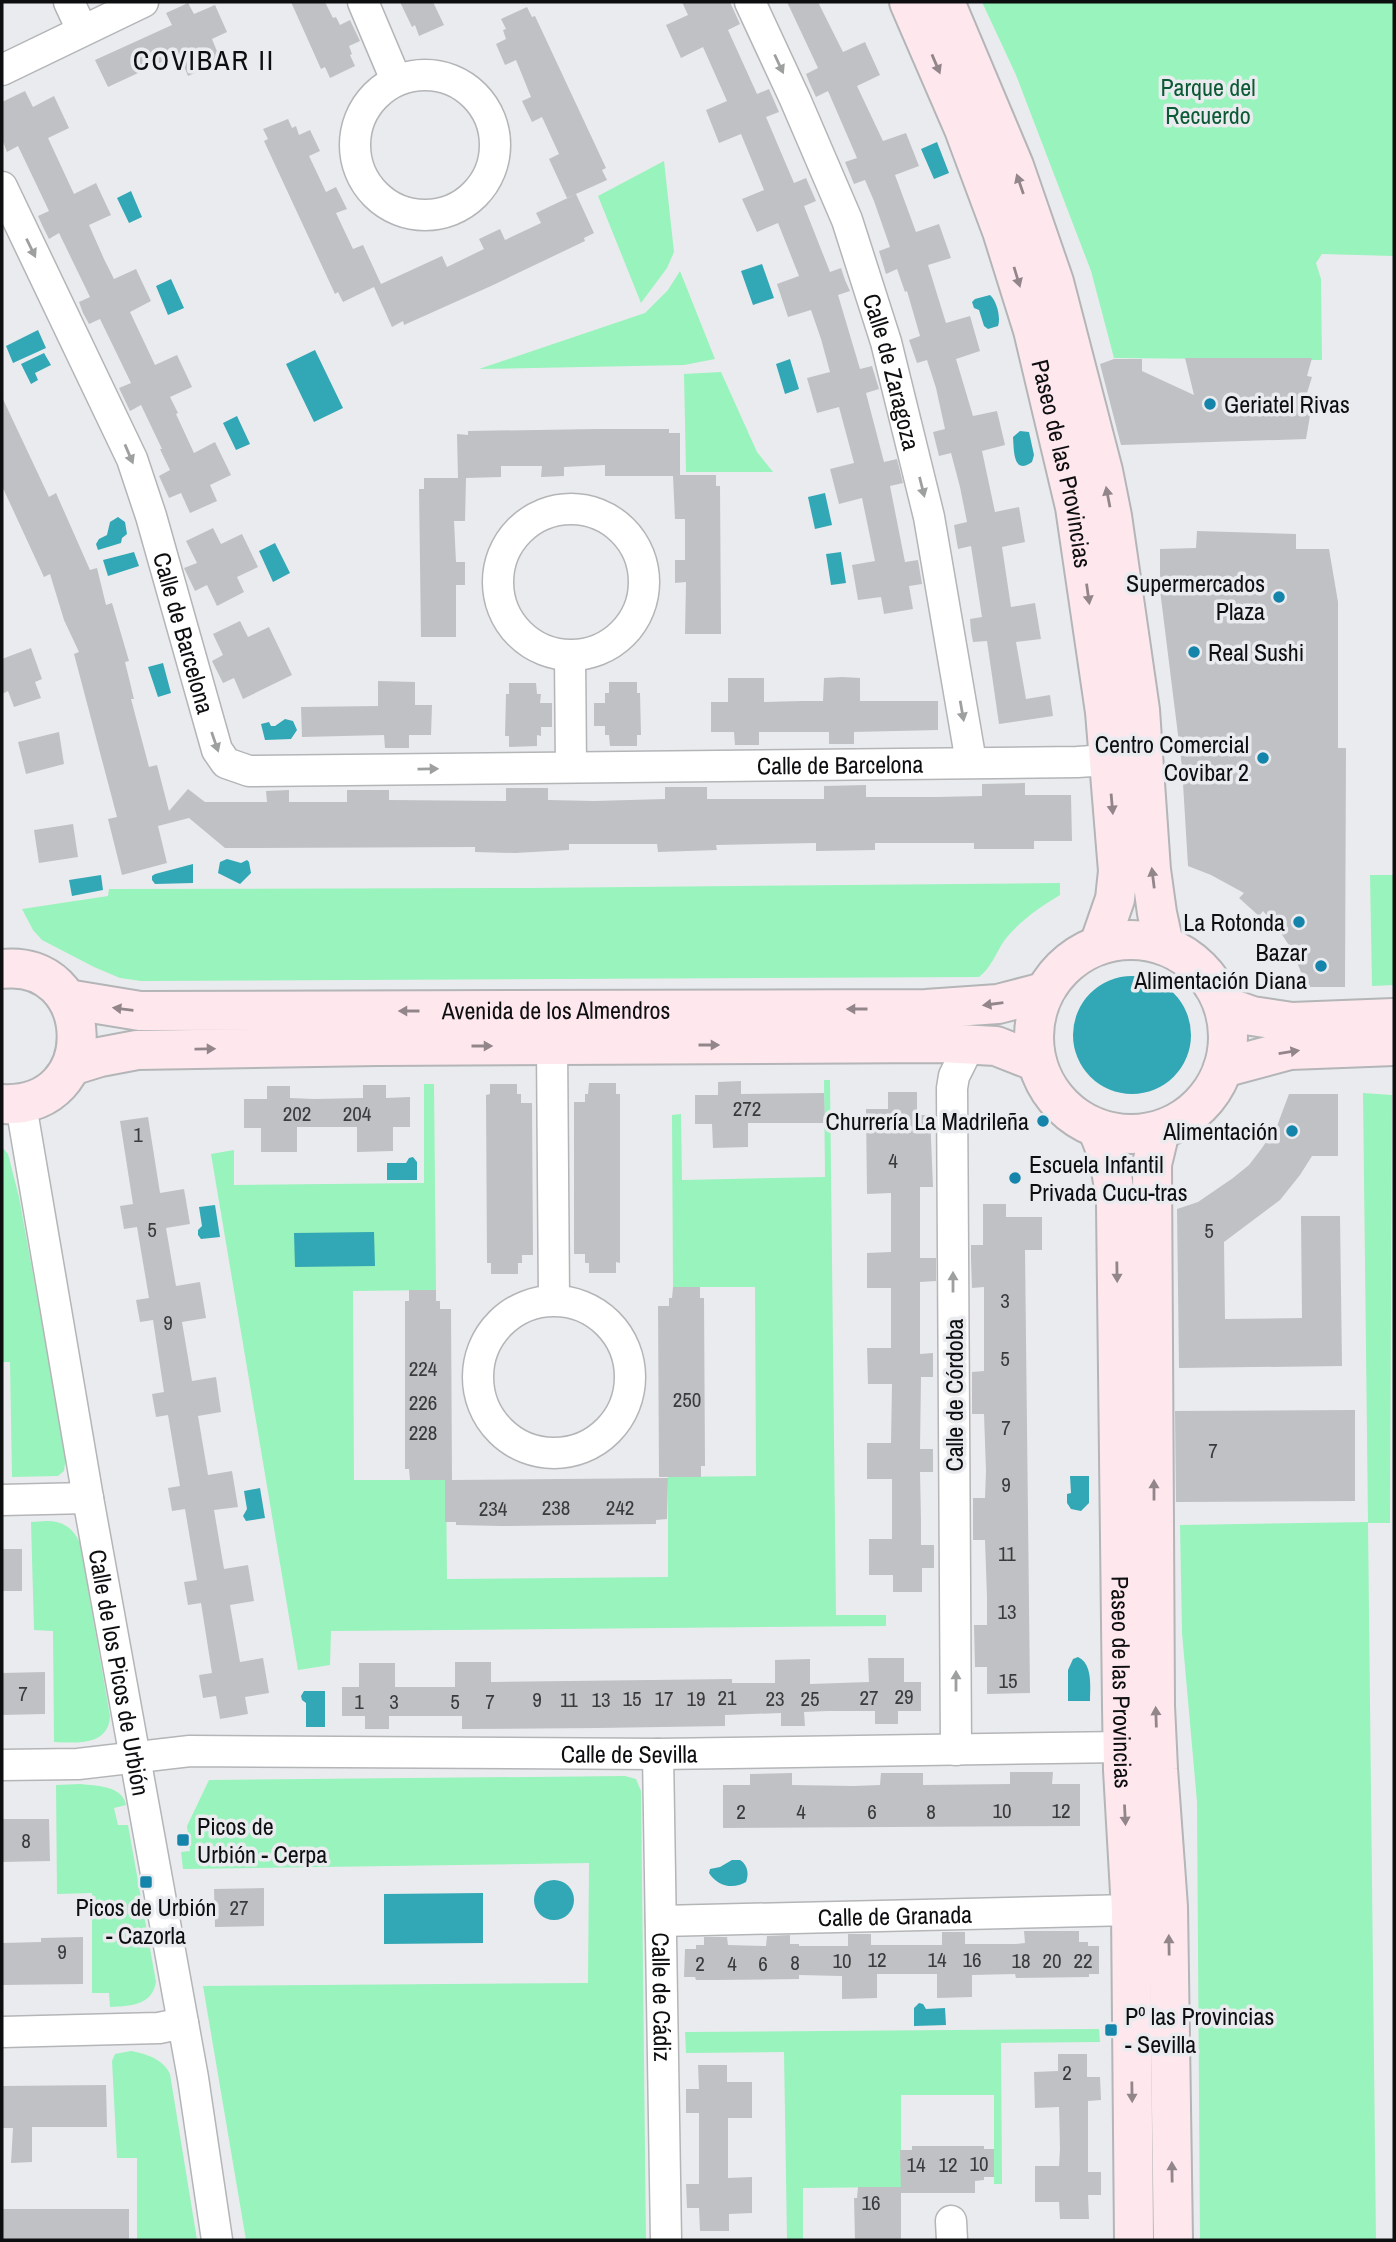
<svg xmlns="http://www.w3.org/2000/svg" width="1396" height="2242" font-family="'Archivo Narrow',sans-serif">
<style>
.green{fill:#99f3bc}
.water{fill:#32a7b5}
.building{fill:#c0c1c4}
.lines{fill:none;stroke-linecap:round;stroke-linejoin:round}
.street-casing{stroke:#b3b5b7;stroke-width:33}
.secondary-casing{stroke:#b3b5b7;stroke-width:42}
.street{stroke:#fff;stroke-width:30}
.secondary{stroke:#fee8ee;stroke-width:38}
.oneway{fill:#9e9f9f}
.oneway2{fill:#92868a}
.poi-dot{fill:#1484ab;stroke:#eaebee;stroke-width:2.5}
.labels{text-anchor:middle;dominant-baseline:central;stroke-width:7;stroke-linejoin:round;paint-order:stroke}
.number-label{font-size:21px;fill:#3a3b3c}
.park-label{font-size:24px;fill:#0b5a35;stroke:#eaebee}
.street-label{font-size:24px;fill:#0d0e0f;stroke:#eaebee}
.poi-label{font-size:24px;fill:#0d0e0f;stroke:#eaebee;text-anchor:end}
.quarter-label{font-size:28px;letter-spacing:2px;fill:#0d0e0f;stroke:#eaebee}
</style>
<rect width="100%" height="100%" fill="#eaebee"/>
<path class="green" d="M982,2H1394V256L1322,254L1316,263L1321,279L1322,360L1114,358L1091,271L1016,75Z
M664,161L674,252L667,268L641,303L598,196Z
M680,271L715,359L684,365L479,369L645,313L668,290Z
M721,372L757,452L773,472H686L684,374Z
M1370,875H1394V985L1372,986Z
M1060,883V895C1040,907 1018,922 1004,941C996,953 991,968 979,977L141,981L120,978L94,967L42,940L33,930L22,909L108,896L109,889L528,888Z
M824,1080H830L836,1615H886V1626L331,1631L330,1665L298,1670L211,1154L234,1150V1185L424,1183V1084H434L436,1290L353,1291L354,1480H446L447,1579L668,1577V1477L756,1476L755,1287H673L672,1115L681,1114L682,1180L825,1177Z
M1363,1093L1392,1095L1390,1523H1368L1376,2240H1200L1197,1802L1182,1633L1180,1525L1368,1522Z
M2,1147L8,1154L19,1197L66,1456L64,1471L58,1476L12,1477L10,1362H2Z
M47,1521C63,1521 73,1528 80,1543L110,1716C109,1746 76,1743 54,1742L53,1631L34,1630L31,1522Z
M625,1776L636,1779L641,1791L646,2240H246L203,1986L588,1983L589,1863L183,1869L181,1852L190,1851L187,1826L209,1780Z
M80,1784C96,1786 122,1785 126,1805L114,1808L118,1825H128L156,1982C152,2006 129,2006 110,2007L109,1993H92V1893L57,1894L56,1785Z
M1099,2029L1100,2042L1001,2043L1002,2184H994V2095H901V2187L803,2188V2240H787L784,2052L686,2053L685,2032Z
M131,2051C147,2054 163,2059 170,2074L197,2240H137V2158H117L112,2061L115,2054Z"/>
<path class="water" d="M937,142L949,173L934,179L921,149Z
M131,191L142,217L129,223L117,198Z
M762,264L774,298L753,305L741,271Z
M171,279L184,308L168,315L156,286Z
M990,295C997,301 1001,318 998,326L988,329L984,326L979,310L974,308L972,302L975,299Z
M38,330L46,348L13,363L6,346Z
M315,350L343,408L314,422L286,364Z
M44,353L51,365L35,373L38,380L31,384L21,364Z
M790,359L799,389L785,394L776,364Z
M237,416L250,444L236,450L223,423Z
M1020,431L1029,432L1034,455L1032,462C1013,476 1014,450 1013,437Z
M825,493L832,525L815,529L808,497Z
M118,517L125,522L127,534L122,538L121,543L98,550L96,544L99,539L107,535L110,522Z
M275,543L290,573L273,582L259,551Z
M134,552L139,566L108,576L103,560Z
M841,552L846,583L831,585L826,554Z
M163,663L171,693L158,697L148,667Z
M285,719L293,721L297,730L291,739L265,740L261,724L269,722L271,726H275Z
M227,859L241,863L247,860L249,862L251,873L240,884L218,873L220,862Z
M193,864V883L155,884L152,880V876L155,874Z
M101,875L103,890L72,896L69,880Z
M1073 1035a59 59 0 1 1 118 0a59 59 0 1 1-118 0Z
M413,1157L417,1162V1180H387V1163H406L409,1158Z
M215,1205L220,1237L201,1239L198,1235V1230L202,1226L199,1207Z
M374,1232L375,1266L295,1267L294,1233Z
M1070,1476H1089V1503L1081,1511L1071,1509L1067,1503V1494L1071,1493Z
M260,1488L265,1518L246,1521L243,1516L247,1509L244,1491Z
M1078,1657C1093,1664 1090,1686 1090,1701H1068V1670L1073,1659Z
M304,1691H325V1727H306V1703L302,1700L301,1696Z
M732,1860H740C748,1865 749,1874 746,1882C733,1890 717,1886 709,1873L710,1869L720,1867Z
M534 1900a20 20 0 1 1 40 0a20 20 0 1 1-40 0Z
M483,1893V1943L384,1944V1894Z
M919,2003L923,2004L926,2009L945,2008L946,2025L914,2026V2008Z"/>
<path class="building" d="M291,2H325L333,18L336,17L340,25L350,20L360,41L349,46L352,54L350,55L355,66L330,78L325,67L321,69Z
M400,2H433L444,25L419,36L415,25L412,27Z
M682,2H730L740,24L728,30L757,94L769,89L779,112L766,117L794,183L806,178L816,201L804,206L830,272L841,268L845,280L850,291L838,295L860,369L872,366L879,389L866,393L884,462L897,459L903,483L890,486L905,562L918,560L922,584L909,586L913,609L884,614L881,597L858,600L852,565L875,561L862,498L839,504L830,469L854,463L839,407L817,413L807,378L830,372L821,339L811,310L788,317L777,284L799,276L778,223L757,232L742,199L764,190L741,134L719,143L706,110L727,101L703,47L681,58L666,25L688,15Z
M787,2H818L843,52L865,42L880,75L857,86L883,141L906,133L919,166L895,175L916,232L939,224L951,258L928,265L946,323L970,316L980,351L956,359L973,416L997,411L1005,445L982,451L995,512L1019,507L1025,542L1002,547L1011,607L1035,603L1041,639L1016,642L1026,699L1050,695L1053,716L999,724L987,641L973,642L971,631L970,619L982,617L971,546L958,549L954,525L967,522L960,487L951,453L939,456L933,432L945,429L936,388L927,360L917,363L909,340L920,336L907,291L905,292L897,269L886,274L879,251L890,247L874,201L865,180L854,184L845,162L857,158L828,91L816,97L810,84L806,74L818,68Z
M188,3L194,14L215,5L227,32L212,39L221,61L188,76L179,54L108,87L95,60L172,25L166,13Z
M527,7L532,17L535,16L606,168L602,170L607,180L567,198L549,159L559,154L542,117L532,122L522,101L531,97L516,60L505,65L496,44L506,39L503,30L506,29L501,19Z
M25,91L33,107L54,96L69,128L48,138L74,194L96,183L111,215L89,225L104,259L114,279L136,269L151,301L130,312L155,365L177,355L192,387L170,397L178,413L176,414L194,453L215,442L231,475L210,485L217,501L190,513L181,493L169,498L159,476L170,470L160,449H162L141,405L130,411L119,388L131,383L100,319L89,324L83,313L79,302L90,297L59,233L49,239L43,227L38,216L49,211L18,146L7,152L2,139V102Z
M288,119L292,128L296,126L299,135L310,130L320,151L309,156L326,192L336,187L347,209L336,213L353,249L363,245L381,284L442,256L447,267L484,249L479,239L500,229L505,240L541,223L536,213L576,194L594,233L584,238L585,241L491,286L404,325L403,321L392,327L374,287L343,302L338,292L335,294L264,141L268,139L263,129Z
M1185,358H1312L1307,376L1312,377L1307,393H1312L1308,409L1311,410L1306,439L1121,445L1100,364L1114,359H1142V371L1194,395Z
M2,397L49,497L56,493L90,570L97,568L106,605L112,603L129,661L125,662L134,699H131L149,767L157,765L169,811L188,789L205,802H267L266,791L289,790V802H347V790H389V800L506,801V788H548V800L594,801L665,799V787H707V799H824V786L866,785V797H936L982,796V784L1025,783V795H1071L1072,841H1034V849H974V843H875V850L816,851V843L716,845L717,850L658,852L657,844H569V850L515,853L475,852V847L225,848L189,818L158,826L167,863L122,875L108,819L117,817L74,654L79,652L64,620L50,574L44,577L2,486Z
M596,429H669V433H680V475H716V486H720L721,634H685L686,582L675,583V560H685V519H675L673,476H605V465L564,467V476L541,477L542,466H501V477L466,478L465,521H454L456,562H465V585H456V637H421L419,489H424V478H458L457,434L468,435V431Z
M213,528L221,544L242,534L258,567L237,577L244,592L217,606L207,585L195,591L184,568L197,563L186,541Z
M1197,531L1296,534V549H1329L1338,602V748H1346L1345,987H1307L1292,950L1279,930L1263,911L1259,916L1239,898L1244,893L1211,875L1188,866L1182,767L1160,590V549L1196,548Z
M240,621L248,637L269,627L292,675L243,699L234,678L223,683L212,661L223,655L213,634Z
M31,648L42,679L35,682L41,698L14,707L8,691L2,694V659Z
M842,677L860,678V701H938V730L854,732V744H829V732H759V745H735L734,732H711V702H728V678H764V702L801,701H823L824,678Z
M378,681L415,682V705H432L431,735H409V748H385L384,735L302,737L301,707L378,706Z
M609,682H637V693H640L641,735H637V746H610L609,735H605V726H594V703H605V693H609Z
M509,683H536L537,694H541L540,703H552V727H541V736L537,735V746L509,747V736H505L506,694H509Z
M59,732L64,764L26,774L18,742Z
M73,824L78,857L39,863L34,830Z
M741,1081V1094L824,1093L825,1123H748V1147L713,1148L712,1124H695V1095H718V1082Z
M589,1083H616V1094H620V1263L616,1262V1273H589V1263H585V1254H574V1102H585V1094H588Z
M490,1084H517V1094H521V1103H532L533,1255H522V1263H518V1274H491V1263H487L486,1095L490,1094Z
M363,1085H386V1098L410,1097V1127H393V1151L357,1152V1127H297V1152H261V1128H244V1099H267V1086H290V1098L314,1099L363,1098Z
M888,1092H917V1115H930L933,1187H920V1258H936V1281L920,1282V1354L933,1353V1377H921L920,1449H933V1472H920L921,1521V1545H934V1568H922V1592H893V1575H869V1539H892V1479H867V1443H891L892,1384H868L867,1348H891V1288H867V1253L891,1252V1193L867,1194L866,1109H888Z
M1289,1094H1338V1156H1312L1300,1175L1280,1200L1224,1242L1225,1319L1302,1318L1301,1216H1340L1342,1366L1179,1368L1177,1209L1198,1202L1233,1178L1249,1165L1262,1148L1277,1126Z
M148,1117L160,1193L184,1189L190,1224L166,1228L176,1286L200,1282L206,1318L182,1322L192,1381L216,1377L221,1412L198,1416L208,1475L232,1471L238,1507L214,1510L224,1569L248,1565L254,1601L230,1605L240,1662L263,1658L269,1693L245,1697L248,1714L220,1719L216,1696L203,1698L199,1675L212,1673L201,1603L188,1605L184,1582L197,1580L185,1509L172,1511L168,1488L180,1486L168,1415L156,1417L152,1394L164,1392L153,1320L140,1322L136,1300L149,1298L137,1227L124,1229L120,1206L133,1204L120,1121Z
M983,1204H1006V1217H1042V1250H1025L1030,1693L987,1694V1667H975L974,1625H987V1597L985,1540H973V1498H985L986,1471L984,1414H972V1372L984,1371V1287L972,1288L971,1259V1245H983Z
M673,1287H700V1298H704L705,1466H701V1477H659L658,1306H669V1298H672Z
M409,1290H436V1301H440V1309H451L452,1480L668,1478L667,1519L656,1520V1524L502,1526L456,1525V1522H445V1480H410L409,1469H405V1301H409Z
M1355,1410V1501L1176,1502L1175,1411Z
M2,1549H22V1591H2Z
M868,1658H904V1682H921V1711H898V1724H875V1711H828L804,1712L805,1726H781V1713L725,1715V1726L598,1728L462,1729V1716H389V1729H365V1716H342V1687H359V1663H395V1687H455V1662H491V1682L732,1679V1683H775V1660L810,1659V1684L869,1682Z
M45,1672V1714L2,1715V1673Z
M1010,1772H1053L1052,1784H1080V1826L723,1828V1785H750V1774L792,1773V1785L854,1786L880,1785L881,1773H923V1785L1010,1784Z
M2,1819H49L50,1861L2,1862Z
M264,1888V1926L215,1927L214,1889Z
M1024,1931H1079V1942H1088V1946H1099V1974H1089V1977L1016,1978L1015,1974L972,1975V1997L937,1998V1974H877V1998L842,1999V1976L799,1975V1979L715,1980H696L695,1977H684L685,1949H696V1945H704V1937H727L728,1945L766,1946L767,1936L790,1935V1944H799V1946H848V1934H871V1945H942V1932H965V1944H1016L1025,1943Z
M83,1937V1984L2,1985V1943L41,1942V1938Z
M1058,2054H1087V2077H1100L1101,2100L1088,2101V2172H1101V2195H1088L1089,2219H1060L1059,2202H1035V2166H1059L1060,2149L1059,2107L1035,2108L1034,2072L1058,2071Z
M698,2065H727V2082H752V2118H728V2178L752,2177V2213L729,2214V2231H700L699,2208H687L686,2184H699V2113H686V2089H699Z
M106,2085L107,2127H32V2162L11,2163L13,2128H2V2086Z
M912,2146H984V2149H994V2177H984V2180L975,2181V2193H901L900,2150H912Z
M858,2187H901V2240H855L854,2198H857Z
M2,2209H129V2240H2Z"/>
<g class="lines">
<g class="street-casing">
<g id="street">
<path d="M69,2L82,30"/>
<path d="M363,2L396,80"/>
<path id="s1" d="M750,2L795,99L847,220L886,342L929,517L971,762"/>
<path d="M2,70L143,2"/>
<circle cx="425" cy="145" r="70"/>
<path id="s2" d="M2,187L132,459L151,516L217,750L226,763L249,771L1077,762L1109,760"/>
<circle cx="571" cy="582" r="73"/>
<path d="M570,656L571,767"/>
<path d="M552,1046L554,1300"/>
<path id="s3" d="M21,1105L88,1498L193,2078L217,2240"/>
<circle cx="554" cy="1377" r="76"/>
<path d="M2,1500L88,1498"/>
<path d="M956,1750L952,1088L954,1076L970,1044"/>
<path id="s4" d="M658,1754L666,2240"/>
<path id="s5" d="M2,1765L78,1764L190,1751L658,1754L1123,1747"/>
<path id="s6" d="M661,1921L1131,1910"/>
<path d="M2,2032L159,2028L183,2023"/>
<path d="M951,2221L952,2240"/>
</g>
</g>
<g class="secondary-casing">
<g id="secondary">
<path id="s7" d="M909,2L964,129L1002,231L1033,330L1075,507L1105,712L1118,871L1115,899L1099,945"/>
<path d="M945,2L1014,166L1054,282L1103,471L1112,516L1140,710L1151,870L1157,913L1164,945"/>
<circle cx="1131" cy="1037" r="97"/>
<path d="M2,969C97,958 106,1109 2,1104"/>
<path id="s8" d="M67,999L140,1011L926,1009L998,1004L1044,992"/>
<path d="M1224,1006L1252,1016L1292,1022L1394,1018"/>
<path d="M71,1066L100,1057L137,1050L378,1046L941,1043L996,1046L1037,1062"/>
<path d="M1223,1068L1290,1050L1394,1046"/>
<path id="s9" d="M1097,1129C1109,1154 1113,1177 1116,1204L1122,1706L1123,1770L1131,1910L1134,2240"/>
<path d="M1160,1131L1152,1164L1155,1706L1158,1769L1168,1907L1173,2240"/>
</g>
</g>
<use href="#street" class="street"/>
<use href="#secondary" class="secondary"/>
</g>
<defs><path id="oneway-solid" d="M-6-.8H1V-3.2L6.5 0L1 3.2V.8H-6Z" transform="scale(1.75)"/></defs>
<g class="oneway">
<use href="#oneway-solid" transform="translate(779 64) rotate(65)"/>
<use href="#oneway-solid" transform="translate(31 248) rotate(64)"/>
<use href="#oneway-solid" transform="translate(129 454) rotate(67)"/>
<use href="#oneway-solid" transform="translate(922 487) rotate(76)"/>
<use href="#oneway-solid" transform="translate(962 711) rotate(80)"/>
<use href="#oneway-solid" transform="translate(215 742) rotate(71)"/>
<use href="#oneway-solid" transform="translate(428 769) rotate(-1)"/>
<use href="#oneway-solid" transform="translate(953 1282) rotate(-90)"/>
<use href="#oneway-solid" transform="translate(956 1681) rotate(-90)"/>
</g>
<g class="oneway2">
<use href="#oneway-solid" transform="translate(936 64) rotate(67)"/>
<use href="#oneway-solid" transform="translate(1020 184) rotate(-109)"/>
<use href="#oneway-solid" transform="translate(1017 277) rotate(73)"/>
<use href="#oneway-solid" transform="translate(1108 497) rotate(-101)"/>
<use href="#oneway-solid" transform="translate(1088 594) rotate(82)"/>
<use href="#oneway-solid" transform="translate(1112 804) rotate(85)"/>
<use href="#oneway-solid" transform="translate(1153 878) rotate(-97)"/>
<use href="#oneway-solid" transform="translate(993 1004) rotate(172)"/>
<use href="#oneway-solid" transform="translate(123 1009) rotate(-173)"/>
<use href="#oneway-solid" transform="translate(857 1009) rotate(180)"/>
<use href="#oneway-solid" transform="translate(409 1011) rotate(180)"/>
<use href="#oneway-solid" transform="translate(709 1045)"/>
<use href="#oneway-solid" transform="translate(482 1046)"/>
<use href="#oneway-solid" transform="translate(205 1049) rotate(-1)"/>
<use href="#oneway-solid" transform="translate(1289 1052) rotate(-9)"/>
<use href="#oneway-solid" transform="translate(1117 1272) rotate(89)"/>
<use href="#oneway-solid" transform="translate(1154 1490) rotate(-90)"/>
<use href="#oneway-solid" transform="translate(1156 1717) rotate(-92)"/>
<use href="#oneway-solid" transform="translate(1125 1815) rotate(87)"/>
<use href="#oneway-solid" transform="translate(1169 1945) rotate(-91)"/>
<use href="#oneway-solid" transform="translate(1132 2092) rotate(89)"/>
<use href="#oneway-solid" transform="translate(1172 2172) rotate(-91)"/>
</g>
<g class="poi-dot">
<circle cx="1210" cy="404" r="7"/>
<circle cx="1279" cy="597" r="7"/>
<circle cx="1194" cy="652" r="7"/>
<circle cx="1263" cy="758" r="7"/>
<circle cx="1299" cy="922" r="7"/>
<circle cx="1321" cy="966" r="7"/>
<circle cx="1043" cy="1121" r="7"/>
<circle cx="1292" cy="1131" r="7"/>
<circle cx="1015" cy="1178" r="7"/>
<rect x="176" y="1833" width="14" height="14" rx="3.5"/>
<rect x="139" y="1875" width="14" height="14" rx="3.5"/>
<rect x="1104" y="2023" width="14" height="14" rx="3.5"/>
</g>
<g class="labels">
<g class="number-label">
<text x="747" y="1108">272</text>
<text x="297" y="1113">202</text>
<text x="357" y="1113">204</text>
<text x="138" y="1134">1</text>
<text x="893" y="1160">4</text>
<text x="152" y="1229">5</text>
<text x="1209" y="1230">5</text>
<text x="1005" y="1300">3</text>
<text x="168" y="1322">9</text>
<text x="1005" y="1358">5</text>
<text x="423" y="1368">224</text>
<text x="687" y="1399">250</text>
<text x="423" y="1402">226</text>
<text x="1006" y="1427">7</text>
<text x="423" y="1432">228</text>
<text x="1213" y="1450">7</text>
<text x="1006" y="1484">9</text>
<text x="556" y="1507">238</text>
<text x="620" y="1507">242</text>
<text x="493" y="1508">234</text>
<text x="1007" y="1553">11</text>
<text x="1007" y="1611">13</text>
<text x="1008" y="1680">15</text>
<text x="23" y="1693">7</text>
<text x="904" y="1696">29</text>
<text x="727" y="1697">21</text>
<text x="869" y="1697">27</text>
<text x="632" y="1698">15</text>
<text x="664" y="1698">17</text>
<text x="696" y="1698">19</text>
<text x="775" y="1698">23</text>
<text x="810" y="1698">25</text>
<text x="537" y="1699">9</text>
<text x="569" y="1699">11</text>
<text x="601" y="1699">13</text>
<text x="359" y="1701">1</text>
<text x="394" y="1701">3</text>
<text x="455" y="1701">5</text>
<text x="490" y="1701">7</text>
<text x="1002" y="1810">10</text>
<text x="1061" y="1810">12</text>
<text x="741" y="1811">2</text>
<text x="801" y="1811">4</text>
<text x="872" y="1811">6</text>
<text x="931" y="1811">8</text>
<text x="26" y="1840">8</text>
<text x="239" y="1907">27</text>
<text x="62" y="1951">9</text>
<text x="877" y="1959">12</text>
<text x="937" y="1959">14</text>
<text x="972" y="1959">16</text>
<text x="842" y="1960">10</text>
<text x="1021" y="1960">18</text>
<text x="1052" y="1960">20</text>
<text x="1083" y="1960">22</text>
<text x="795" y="1962">8</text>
<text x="700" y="1963">2</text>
<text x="732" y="1963">4</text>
<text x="763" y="1963">6</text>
<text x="1067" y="2072">2</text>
<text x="979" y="2163">10</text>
<text x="916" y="2164">14</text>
<text x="948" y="2164">12</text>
<text x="871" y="2202">16</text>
</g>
<g class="park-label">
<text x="1208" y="87">Parque del<tspan x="1208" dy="28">Recuerdo</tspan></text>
</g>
<g class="street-label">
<text stroke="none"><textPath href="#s1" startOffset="397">Calle de Zaragoza</textPath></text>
<text stroke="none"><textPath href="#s7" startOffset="488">Paseo de las Provincias</textPath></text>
<text stroke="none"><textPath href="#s2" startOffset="483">Calle de Barcelona</textPath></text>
<text stroke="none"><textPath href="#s2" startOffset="1236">Calle de Barcelona</textPath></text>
<text stroke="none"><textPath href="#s8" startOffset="490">Avenida de los Almendros</textPath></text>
<text transform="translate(954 1395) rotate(-90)">Calle de Córdoba</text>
<text stroke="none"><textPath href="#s3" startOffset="576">Calle de los Picos de Urbión</textPath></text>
<text stroke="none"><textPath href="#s9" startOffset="556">Paseo de las Provincias</textPath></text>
<text stroke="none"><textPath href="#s5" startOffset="628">Calle de Sevilla</textPath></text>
<text stroke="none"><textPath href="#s6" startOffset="234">Calle de Granada</textPath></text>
<text stroke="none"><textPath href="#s4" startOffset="243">Calle de Cádiz</textPath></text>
</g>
<g class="poi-label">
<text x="1224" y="404" text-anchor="start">Geriatel Rivas</text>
<text x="1265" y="583">Supermercados<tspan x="1265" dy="28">Plaza</tspan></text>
<text x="1208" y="652" text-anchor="start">Real Sushi</text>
<text x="1249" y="744">Centro Comercial<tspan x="1249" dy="28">Covibar 2</tspan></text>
<text x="1285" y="922">La Rotonda</text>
<text x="1307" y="952">Bazar<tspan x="1307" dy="28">Alimentación Diana</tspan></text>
<text x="1029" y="1121">Churrería La Madrileña</text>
<text x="1278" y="1131">Alimentación</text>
<text x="1029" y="1164" text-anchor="start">Escuela Infantil<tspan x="1029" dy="28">Privada Cucu-tras</tspan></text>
<text x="197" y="1826" text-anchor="start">Picos de<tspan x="197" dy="28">Urbión - Cerpa</tspan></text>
<text x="146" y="1907" text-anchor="middle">Picos de Urbión<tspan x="146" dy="28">- Cazorla</tspan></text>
<text x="1125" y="2016" text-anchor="start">Pº las Provincias<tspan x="1125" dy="28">- Sevilla</tspan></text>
</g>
<g class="quarter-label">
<text x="204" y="60">COVIBAR II</text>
</g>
</g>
<rect width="1396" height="2242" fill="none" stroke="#0d0e0f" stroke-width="7"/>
</svg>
